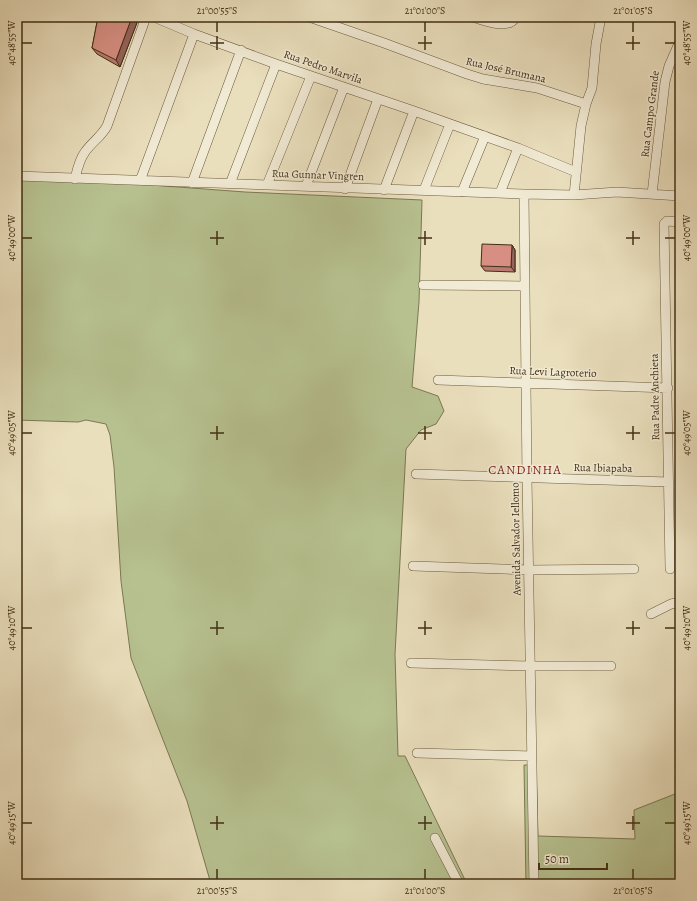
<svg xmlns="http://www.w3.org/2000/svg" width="697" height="901" font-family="Alegreya,serif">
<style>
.green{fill:#b7c190;stroke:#7c7852}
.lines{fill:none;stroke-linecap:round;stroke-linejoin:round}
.minor-casing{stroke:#6c5b3e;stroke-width:10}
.minor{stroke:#f1ead4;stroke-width:9}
.wall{fill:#b97b71;stroke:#422f13}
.shaded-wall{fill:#96645c;stroke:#422f13}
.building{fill:#d78f83;stroke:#422f13}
.ticks{fill:none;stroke:#422f13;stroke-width:1.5}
.labels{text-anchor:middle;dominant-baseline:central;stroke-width:3;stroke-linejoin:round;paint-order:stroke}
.street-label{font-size:11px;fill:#422f13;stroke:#f1ead4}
.quarter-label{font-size:13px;letter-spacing:1px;fill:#7a1f14;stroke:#f1ead4}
.neatline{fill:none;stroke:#422f13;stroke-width:1.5}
.ticks-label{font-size:10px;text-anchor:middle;fill:#422f13}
</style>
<rect width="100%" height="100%" fill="#eadfbd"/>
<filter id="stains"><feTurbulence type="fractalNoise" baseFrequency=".005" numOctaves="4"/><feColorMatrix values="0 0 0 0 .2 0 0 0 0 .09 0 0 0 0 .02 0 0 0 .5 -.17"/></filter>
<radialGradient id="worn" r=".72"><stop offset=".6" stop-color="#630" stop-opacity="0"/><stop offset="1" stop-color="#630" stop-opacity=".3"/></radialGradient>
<path class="green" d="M17,178L84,180L245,192L422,200L419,302L412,387L438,396L444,411L436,424L421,430L406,449L395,654L398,756H405L467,884H211L187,801L131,658L121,581L114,467L110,435L106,424L86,420L78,422L17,420Z
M524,765H536L538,836L635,839L634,810L680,792V884H526Z"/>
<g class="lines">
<g class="minor-casing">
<path id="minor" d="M154,17L194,34L276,64L414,111L518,148L576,172
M309,17L384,43L467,74L483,79L537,88L586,104
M472,17C484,20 508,31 516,17
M17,176L524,194L574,195L617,192L680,196
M75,179C77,170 79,160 85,152C92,142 101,137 107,126L146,17
M140,181L194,34
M192,183L241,50
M230,184L276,64
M267,185L311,76
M306,186L344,87
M345,189L378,99
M384,190L414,111
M424,190L450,124
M462,192L485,136
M500,193L518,148
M524,194L527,478L534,884
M652,194L665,82L669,66L680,41
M574,195L581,126L586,104L592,88L596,44L601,17
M423,285L525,286
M438,380L668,388
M416,474L669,482
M413,566L529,570L634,569
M670,569L664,224L667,221L680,222
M651,614L671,604L680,602
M411,663L531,666H611
M417,753L532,756
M435,838L459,884"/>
</g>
<use href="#minor" class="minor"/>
</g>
<path class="wall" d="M98,17H136L138,20L120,67L97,54L92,48Z
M512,245L515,250V272L485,271L481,266Z"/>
<path class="shaded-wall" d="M132,17H136L138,20L120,67L116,60Z
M512,245L515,250V272L511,267Z"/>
<path class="building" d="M98,17H132L116,60L92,48Z
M482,244L512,245L511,267L481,266Z"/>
<path class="ticks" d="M217,22V32M425,22V32M633,22V32M217,36V50M425,36V50M633,36V50M22,43H32M210,43H224M418,43H432M626,43H640M665,43H675M217,231V245M425,231V245M633,231V245M22,238H32M210,238H224M418,238H432M626,238H640M665,238H675M217,426V440M425,426V440M633,426V440M22,433H32M210,433H224M418,433H432M626,433H640M665,433H675M217,621V635M425,621V635M633,621V635M22,628H32M210,628H224M418,628H432M626,628H640M665,628H675M217,816V830M425,816V830M633,816V830M22,823H32M210,823H224M418,823H432M626,823H640M665,823H675M217,869V879M425,869V879M633,869V879"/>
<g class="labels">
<g class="street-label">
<text transform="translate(323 67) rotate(19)">Rua Pedro Marvila</text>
<text transform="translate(506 70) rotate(13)">Rua José Brumana</text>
<text transform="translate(650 114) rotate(-83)">Rua Campo Grande</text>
<text transform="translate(318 175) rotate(2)">Rua Gunnar Vingren</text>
<text transform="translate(553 372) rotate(2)">Rua Levi Lagroterio</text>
<text transform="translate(655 397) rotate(-91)">Rua Padre Anchieta</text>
<text transform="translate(603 468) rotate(1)">Rua Ibiapaba</text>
<text transform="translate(516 539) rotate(-91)">Avenida Salvador Iellomo</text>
</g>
<g class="quarter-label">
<text x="525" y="469">CANDINHA</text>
</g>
</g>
<rect width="697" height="901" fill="none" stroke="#eadfbd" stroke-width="44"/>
<path d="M539 863v6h68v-6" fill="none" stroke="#422f13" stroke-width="2"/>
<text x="545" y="863" font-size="12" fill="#422f13" stroke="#f1ead4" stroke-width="3" paint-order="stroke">50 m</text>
<rect x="22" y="22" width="653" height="857" class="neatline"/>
<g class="ticks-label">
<text x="217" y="14">21°00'55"S</text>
<text x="425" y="14">21°01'00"S</text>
<text x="633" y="14">21°01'05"S</text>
<text transform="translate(686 43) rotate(-90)" y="4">40°48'55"W</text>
<text transform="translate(11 43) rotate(-90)" y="4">40°48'55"W</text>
<text transform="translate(686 238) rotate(-90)" y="4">40°49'00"W</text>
<text transform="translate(11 238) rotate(-90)" y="4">40°49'00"W</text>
<text transform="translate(686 433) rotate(-90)" y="4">40°49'05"W</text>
<text transform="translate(11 433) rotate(-90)" y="4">40°49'05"W</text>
<text transform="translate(686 628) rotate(-90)" y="4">40°49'10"W</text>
<text transform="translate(11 628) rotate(-90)" y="4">40°49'10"W</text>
<text transform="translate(686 823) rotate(-90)" y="4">40°49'15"W</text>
<text transform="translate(11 823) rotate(-90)" y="4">40°49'15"W</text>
<text x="217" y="894">21°00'55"S</text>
<text x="425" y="894">21°01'00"S</text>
<text x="633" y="894">21°01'05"S</text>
</g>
<rect width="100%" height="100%" filter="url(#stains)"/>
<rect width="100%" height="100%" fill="url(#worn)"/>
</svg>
